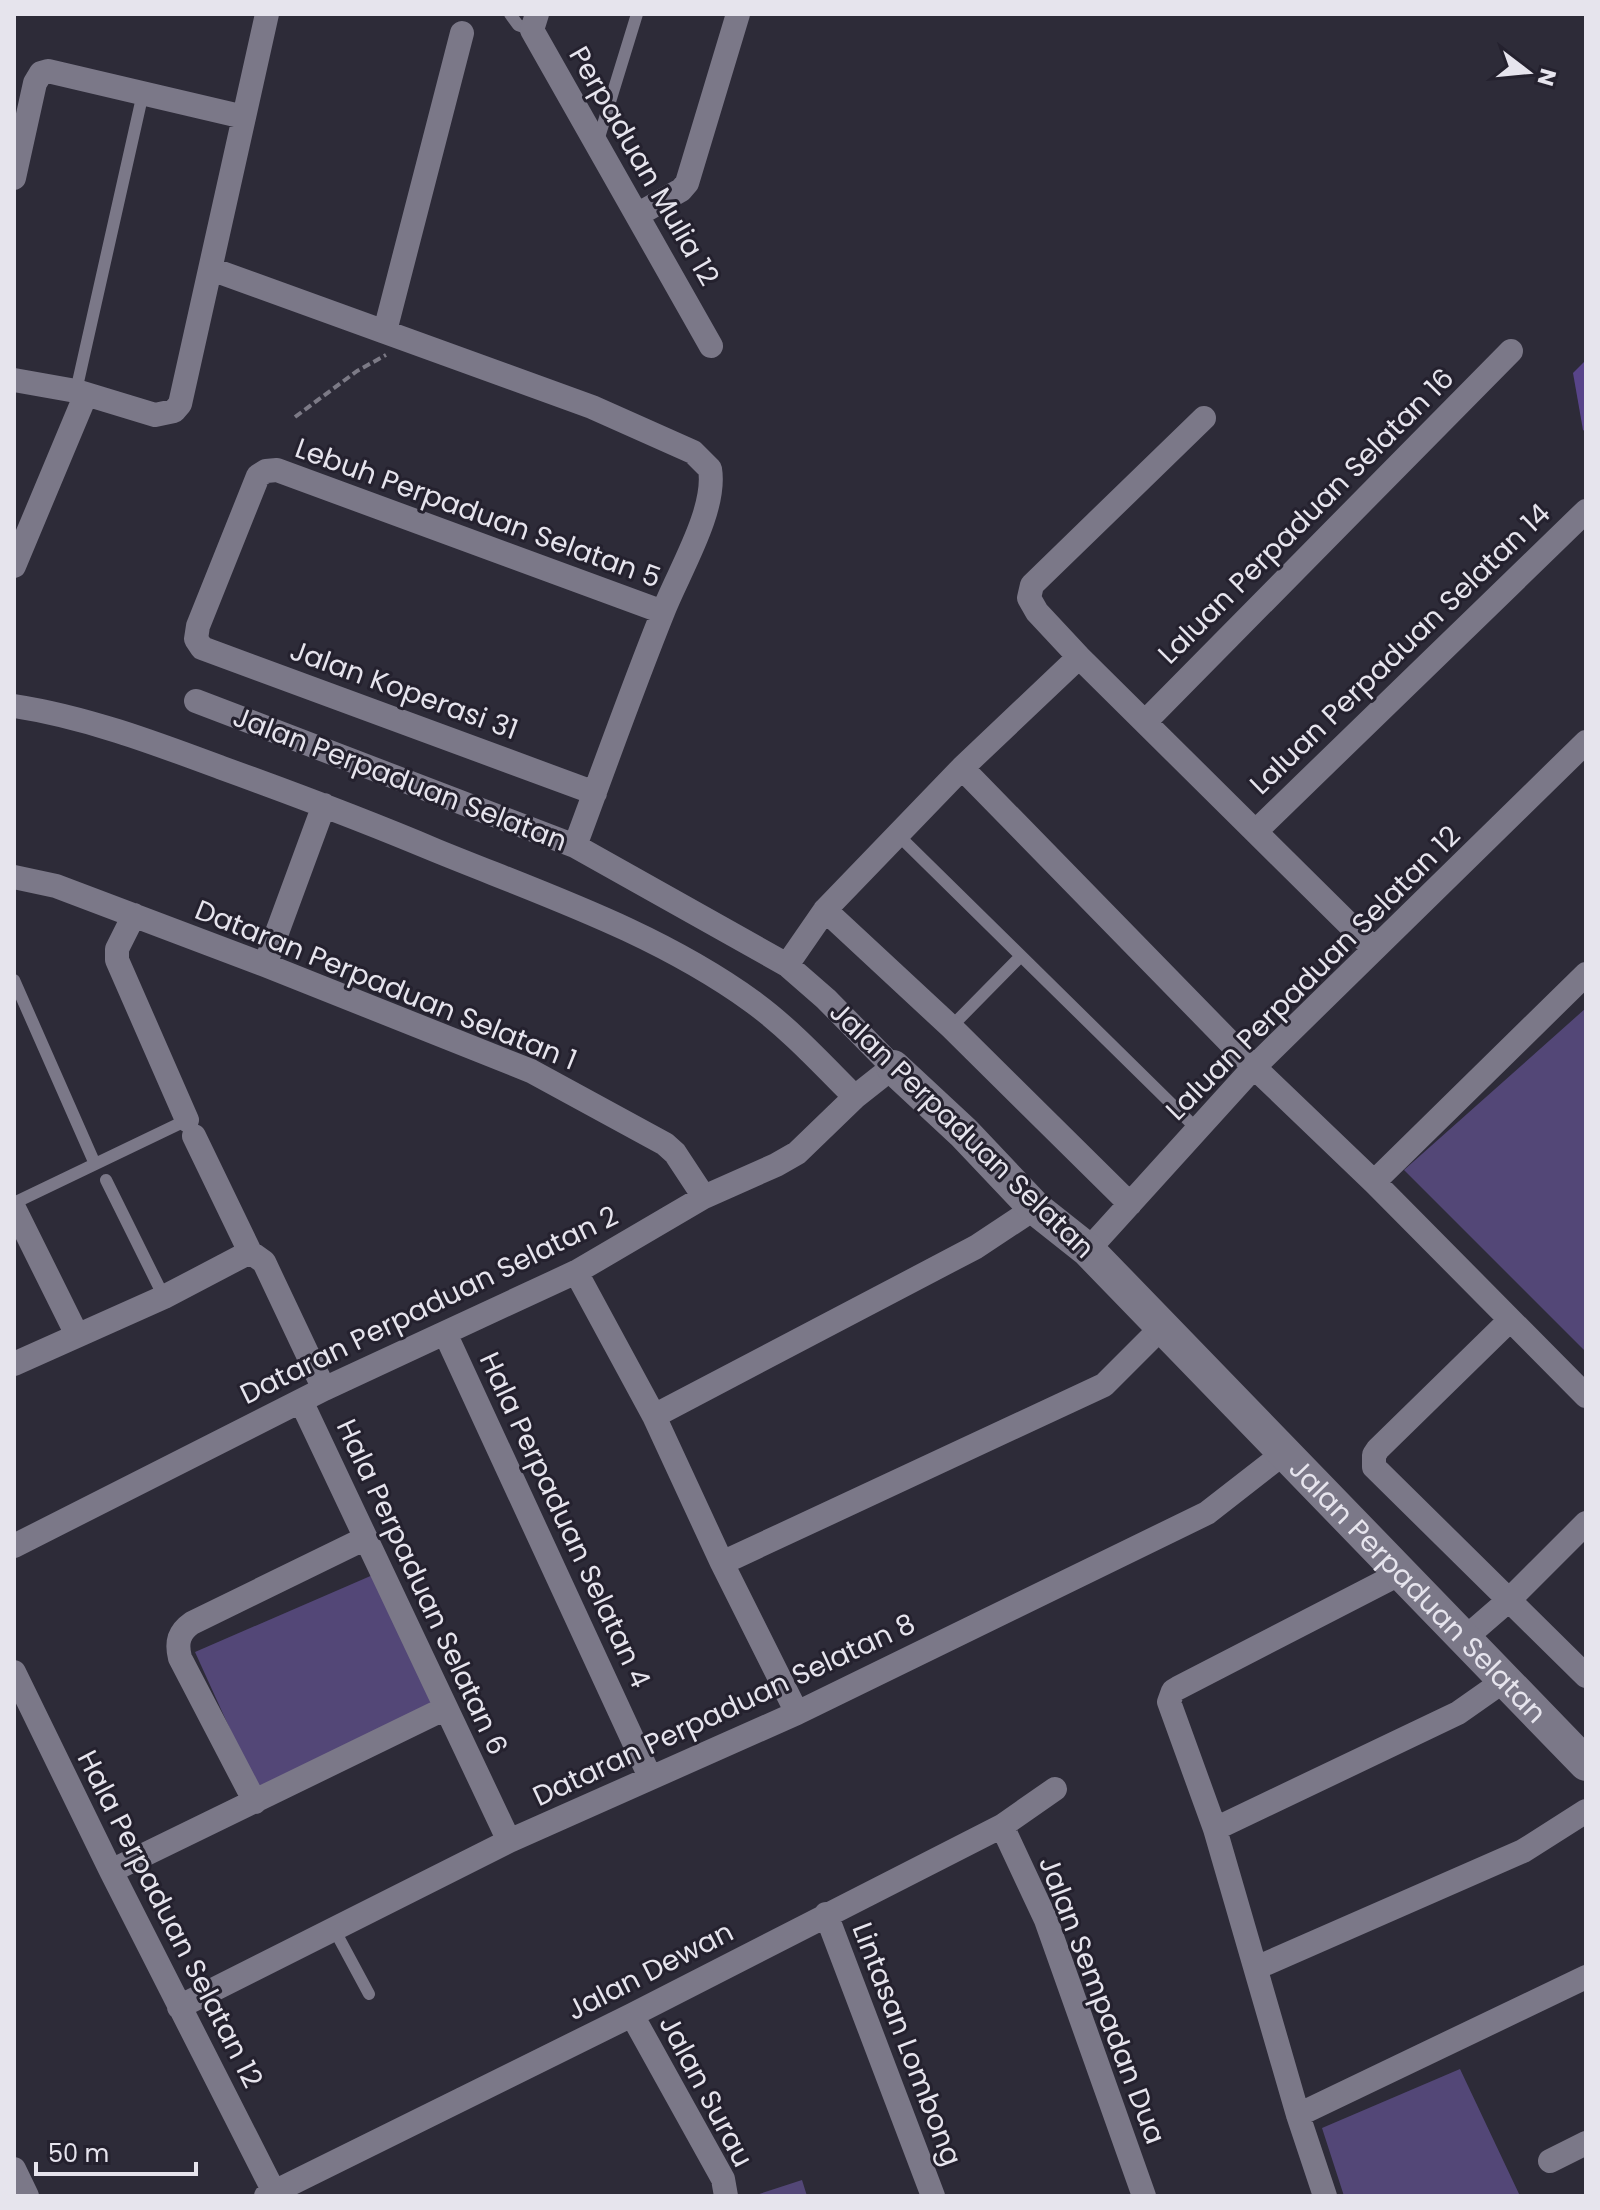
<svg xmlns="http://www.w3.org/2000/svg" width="1600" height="2210" font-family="Poppins,sans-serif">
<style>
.green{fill:#534777}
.water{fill:#584489}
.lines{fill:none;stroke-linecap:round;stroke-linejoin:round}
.path{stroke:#7c7a86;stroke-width:4;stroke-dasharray:8 4;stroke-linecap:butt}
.lane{stroke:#7b7888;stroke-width:12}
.street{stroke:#7b7888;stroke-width:24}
.secondary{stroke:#7b7888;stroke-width:34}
.labels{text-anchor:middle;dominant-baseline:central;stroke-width:6;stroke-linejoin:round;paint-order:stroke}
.street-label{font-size:28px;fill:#e6e4ed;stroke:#24212e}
</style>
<rect width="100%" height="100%" fill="#2d2b38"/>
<path class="green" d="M1586,1008V1352L1404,1170Z
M382,1571L441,1707L259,1793L195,1652Z
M1460,2069L1520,2196H1344L1322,2128Z
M802,2180L807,2196H753Z"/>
<path class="water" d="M1586,360V432L1583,430L1573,373Z"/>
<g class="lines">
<path class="path" d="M295,417L357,371L386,355"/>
<path class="lane" d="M510,14L518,25L532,30
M597,144L637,14
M76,391L143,93
M897,834L1198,1130
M14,980L95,1164
M951,1027L1021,956
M106,1180L164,1297
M14,1203L187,1120
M334,1929L369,1994"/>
<path class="street" d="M537,14L532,30L711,346
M14,178L35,83L41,73L48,71L244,117
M637,215L681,190L687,183L738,14
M211,269L592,407L693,452L710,469C717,510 678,573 663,612C632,689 604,768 575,846
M385,331L462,33
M14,380L76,391L155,415L174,411L180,404L267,14
M1204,418L1032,585L1029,598L1037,612L1079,657L1374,949
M14,566L86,394
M14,706C86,717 155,743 222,768C294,794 366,821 437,851C545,895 658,933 753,1002C790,1029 822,1064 855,1097
M1145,722L1511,351
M962,768L1254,1067L1374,1182L1586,1396
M595,793L202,648L196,639L198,626L258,476L266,471L277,470L663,612
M1256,831L1586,511
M14,877L56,886L265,965L531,1071L665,1144L675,1153L704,1197
M825,910L951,1027L1130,1204
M134,915L117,949V960L187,1120
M265,965L324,805
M787,965L825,910L962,768L1079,657
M1374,1182L1586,974
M14,1208L77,1335
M1088,1250L1254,1067L1586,742
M250,1252L264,1262L324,1389
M576,1272L654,1416L722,1563L797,1713
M1510,1320L1378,1449L1374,1455V1467L1586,1676
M445,1333L650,1777
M14,1364L164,1297L250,1252L194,1136
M301,1401L509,1841
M654,1416L976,1247L1035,1208
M14,1546L324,1389L576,1272L704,1197L776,1165L797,1153L855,1097L893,1067L826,999L787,965L575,846L196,701
M722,1563L1104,1385L1162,1327
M1464,1639L1509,1600L1586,1523
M14,1672L111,1871L274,2192
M255,1802L180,1658C176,1642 179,1632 192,1623L366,1538
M1002,1826L1046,1920L1144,2196
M1215,1829L1458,1713L1505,1680
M111,1871L446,1708
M826,1914L933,2196
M1256,1968L1523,1851L1586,1811
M179,2007L509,1841L797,1713L1207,1513L1284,1453
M632,2015L723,2179L726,2196
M1298,2115L1586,1977
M1550,2161L1586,2143
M14,2169L27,2196
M266,2196L632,2015L1002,1826L1055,1789
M1325,2196L1298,2115L1215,1829L1169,1702L1173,1691L1178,1688L1401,1573"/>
<path class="secondary" id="s1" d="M893,1067L964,1133L1035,1208L1088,1250L1586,1764"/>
</g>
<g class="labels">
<g class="street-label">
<text transform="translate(644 166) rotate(60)">Perpaduan Mulia 12</text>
<text transform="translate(478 513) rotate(20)">Lebuh Perpaduan Selatan 5</text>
<text transform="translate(1306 516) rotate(-45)">Laluan Perpaduan Selatan 16</text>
<text transform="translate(1400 649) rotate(-44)">Laluan Perpaduan Selatan 14</text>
<text transform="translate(404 690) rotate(20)">Jalan Koperasi 31</text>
<text transform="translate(400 779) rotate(21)">Jalan Perpaduan Selatan</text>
<text transform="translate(1313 973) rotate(-45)">Laluan Perpaduan Selatan 12</text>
<text transform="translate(386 985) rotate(22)">Dataran Perpaduan Selatan 1</text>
<text transform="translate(962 1130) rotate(44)">Jalan Perpaduan Selatan</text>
<text transform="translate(429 1305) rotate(-26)">Dataran Perpaduan Selatan 2</text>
<text transform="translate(565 1520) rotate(65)">Hala Perpaduan Selatan 4</text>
<text transform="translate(422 1587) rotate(65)">Hala Perpaduan Selatan 6</text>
<text stroke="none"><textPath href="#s1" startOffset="742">Jalan Perpaduan Selatan</textPath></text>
<text transform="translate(724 1710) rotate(-25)">Dataran Perpaduan Selatan 8</text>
<text transform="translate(170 1919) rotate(63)">Hala Perpaduan Selatan 12</text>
<text transform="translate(650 1971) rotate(-27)">Jalan Dewan</text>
<text transform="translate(1102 2000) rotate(69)">Jalan Sempadan Dua</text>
<text transform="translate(907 2044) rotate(69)">Lintasan Lombong</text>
<text transform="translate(706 2091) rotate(62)">Jalan Surau</text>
</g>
</g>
<rect width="1600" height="2210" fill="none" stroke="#e6e4ed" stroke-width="32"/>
<g transform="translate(1528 72) rotate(106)" stroke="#24212e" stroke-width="6" paint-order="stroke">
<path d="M0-6L14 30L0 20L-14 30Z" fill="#e6e4ed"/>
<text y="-12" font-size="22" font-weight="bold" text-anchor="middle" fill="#e6e4ed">N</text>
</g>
<path d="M36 2162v12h160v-12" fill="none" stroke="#e6e4ed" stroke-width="4"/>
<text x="48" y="2162" font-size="24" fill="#e6e4ed" stroke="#24212e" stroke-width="6" paint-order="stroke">50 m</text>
</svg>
